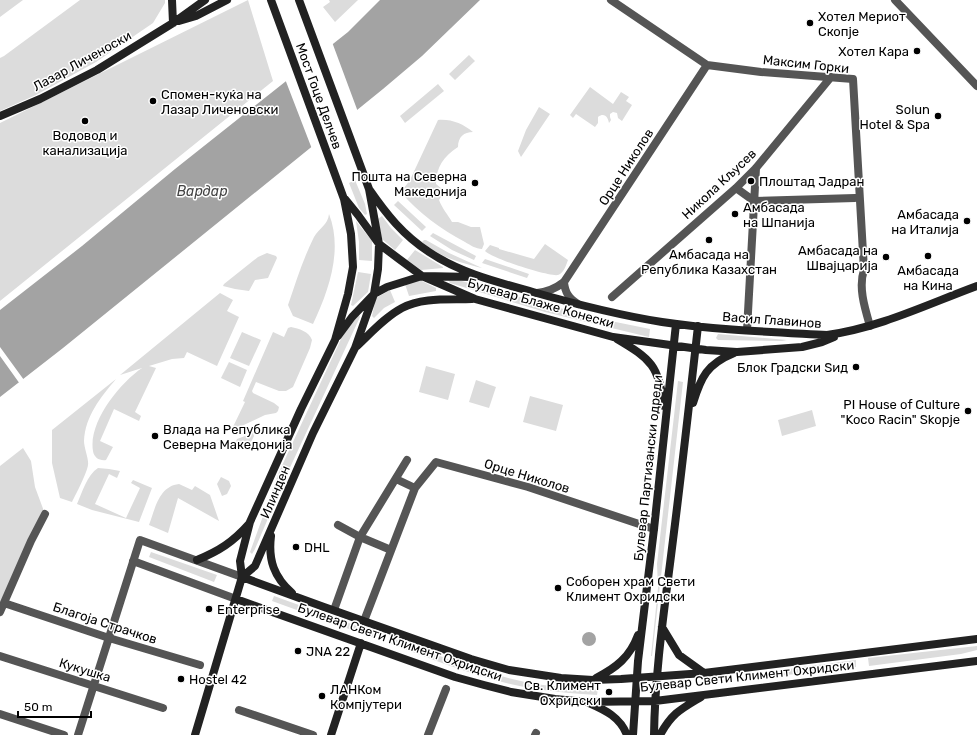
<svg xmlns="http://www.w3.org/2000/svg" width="977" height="735" font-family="Rubik,sans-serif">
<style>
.green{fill:#dcdcdc}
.water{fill:#a3a3a3}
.pier{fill:#fff}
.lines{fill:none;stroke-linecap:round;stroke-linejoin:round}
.street{stroke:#555;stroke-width:8}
.secondary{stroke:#222;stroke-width:8}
.poi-dot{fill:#000;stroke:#fff;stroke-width:1.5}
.labels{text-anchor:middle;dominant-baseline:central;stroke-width:3;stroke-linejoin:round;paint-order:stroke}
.poi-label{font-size:13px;fill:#000;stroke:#fff;text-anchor:start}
.street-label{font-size:13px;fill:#000;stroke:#fff}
.water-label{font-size:14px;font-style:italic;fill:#444;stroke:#fff}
</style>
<rect width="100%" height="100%" fill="#fff"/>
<path class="green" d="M0,0H23L0,17Z
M80,0H165V3L153,23L96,62L36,95L0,111V58L4,56Z
M248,0L273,81L0,301V123Z
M329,0H358L335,22L323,7L330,2Z
M469,55L475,61L455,80L449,74Z
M438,84L444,91L405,123L400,116Z
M590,87L613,104L621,92L629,97L626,101L632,105L622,121L618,118L617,113L613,112L610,114V117L611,120L609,123C608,118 605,112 598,117V123L595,127L576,114L573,118L570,115Z
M539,107L550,114L521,157L518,151L526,130Z
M438,120C452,119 463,124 473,132C464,132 458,137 458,147C444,156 436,167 436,184L442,189V195L439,200C442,208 448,215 452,222H458L471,227H480L484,244L482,249C476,249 470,245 465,242C441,229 418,213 401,192L410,180Z
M355,180L365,204L367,214L365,215L359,208L349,183Z
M398,201L426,227L422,231L394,205Z
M329,214C343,250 329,290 313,324L293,316L288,305C296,282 303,259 314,237C319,228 328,225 329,214Z
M382,216L391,228L403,240L395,250L382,239L378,219Z
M356,221L372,241V261L359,260V242Z
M433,233L476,256L474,260L452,250L430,236Z
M424,240H426L449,253L482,268C461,263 439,257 422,242Z
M545,244L568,260C566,265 564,273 558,275C549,277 491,258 485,251L490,245L499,248V249L534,259Z
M415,250L443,267V268L421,270L407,260Z
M267,253L276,256L277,258L268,278L255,280L249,291L235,289L223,286L224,284L258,257Z
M485,259L529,274L527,278L482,263Z
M358,272L371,274L368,292L353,306L351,305Z
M420,280L436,288V291L409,296L405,284Z
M448,280H458L596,318L650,329L649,337L545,312L450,283Z
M390,290L395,302L384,308L374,318L372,316L376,298Z
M220,293L233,300L227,311L239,317L217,366L187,352L184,358L172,359L149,366L156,368L135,412L141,416L139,421L114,409L100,441L113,447L106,460C100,461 94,458 93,451C88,422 120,383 142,368L120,375Z
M359,315L360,317L287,474L255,549L252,554L250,552L279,472L341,339L350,324Z
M291,327C299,329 309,331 312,340L310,348L293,387L286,391H279L256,382L252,391L253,393L274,403L279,407L278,411L276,413L265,415L231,431L245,402L243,401L273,332L284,337L288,328Z
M242,332L261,340L249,366L230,358Z
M718,334L787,340L782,341L718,340L716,338Z
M229,362L247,370L240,387L221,378Z
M426,366L455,374L448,400L419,392Z
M116,379C101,397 85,416 84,441C84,448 89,459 88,465C87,473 76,494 72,502L60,498L52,463V430Z
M476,380L496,387L489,408L469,402Z
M678,381L683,382L652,656H651L658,588L657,564Z
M530,396L563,405L556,431L523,422Z
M812,410L816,426L782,436L778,420Z
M253,433L254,436L249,446L243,448L235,444L237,439Z
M23,448L31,461L35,487L45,514L0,612V466Z
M98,468L109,469L120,471L117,478L109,474L95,504L126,518L140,488L131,483L133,480L152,488L139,522L92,510L77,504C82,493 87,475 98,468Z
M221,477L229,481L231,486L227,494L222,496L217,484Z
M179,484L192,490L195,486L210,495L219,521L178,498L168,533L149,525C155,509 159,486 179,484Z
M151,552L217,575L214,582L149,557Z
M274,596L376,633L374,638L272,601Z
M392,638C435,654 479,672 525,682C549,687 573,687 598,689L597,695C577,694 556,692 536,689C485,681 437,661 389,643Z
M977,646V650L961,654L869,666L868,658Z
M856,660V667L778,676V672L794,668Z"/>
<path class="water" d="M380,0H480L422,56L383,89L63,348L0,397V310L82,246L175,169L348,32Z
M582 639a7 7 0 1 1 14 0a7 7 0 1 1-14 0Z"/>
<path class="pier" d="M332,42L358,112L312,149L285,79Z
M0,347L24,380L20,384L0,356Z"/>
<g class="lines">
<path class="street" d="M611,0L707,65L761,72L853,79L864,270C858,287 865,309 870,326
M895,0L977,86
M736,188L754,201
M754,201L855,198
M564,282C565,293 569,298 578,304
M537,293C548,292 555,289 564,282L707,65
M612,297L736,188L756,168L831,77
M747,330L756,168
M396,479L415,488
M338,525L360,537L391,550
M133,561L236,599
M4,603L109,638L200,665
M334,610L360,537L407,460
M0,612L31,541L45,514
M364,621L415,488L436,462L528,487L654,529
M0,656L163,708
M239,710L313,735
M0,714L64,735
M78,735L140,540L242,577
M428,735L446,689
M535,735L536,733"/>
<path class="secondary" d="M172,0L173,23
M179,21L196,16L227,0
M0,116L40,99L97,70L173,23L205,0
M369,189C387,215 403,235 429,252C460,273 497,282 533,292C575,304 618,315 662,322C716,330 772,332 827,335C879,328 928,304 977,286
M345,199L358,215L379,244L399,259L422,276L475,299L613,337L706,350L737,352L802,347L822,342L834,337
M338,336L352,317L374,294L387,287L422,276L474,277
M617,339C651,359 659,366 664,406
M357,346C371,333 385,317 402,308C422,297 450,300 472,299
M693,403C701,377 707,364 734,353
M271,536C268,560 274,577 292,593
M197,560C219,551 233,542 249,524
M242,577L324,607L471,659L509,670L561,678L593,680L621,679L704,673L977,639
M242,577L255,566L313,433L355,348L374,294L378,269L379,244L369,189L299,0
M236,599L455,677L484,685L511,692L555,699L586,702L655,701L977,661
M662,627L679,655L704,673
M596,678C616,668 630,657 638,635
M589,703C605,710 620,717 627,735
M195,735L242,577L240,561L250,522L301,409L335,340L348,294L353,267L351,234L344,199L271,0
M331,735L361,643
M633,735L638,661L654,529L676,324
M654,735C655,669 665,605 673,540C682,469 690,397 698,326
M660,735C672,713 681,709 701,697"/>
</g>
<g class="poi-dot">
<circle cx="810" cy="23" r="4"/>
<circle cx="917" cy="51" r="4"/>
<circle cx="153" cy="101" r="4"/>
<circle cx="938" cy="116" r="4"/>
<circle cx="85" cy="121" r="4"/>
<circle cx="751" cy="181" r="4"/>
<circle cx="475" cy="183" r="4"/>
<circle cx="735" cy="214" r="4"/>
<circle cx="967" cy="221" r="4"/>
<circle cx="709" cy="240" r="4"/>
<circle cx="928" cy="256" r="4"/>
<circle cx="886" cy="257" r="4"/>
<circle cx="856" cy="367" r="4"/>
<circle cx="968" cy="411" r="4"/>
<circle cx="155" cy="436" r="4"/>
<circle cx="296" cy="547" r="4"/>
<circle cx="558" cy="588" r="4"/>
<circle cx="209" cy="609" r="4"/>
<circle cx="298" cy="651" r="4"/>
<circle cx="181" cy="679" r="4"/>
<circle cx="609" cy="692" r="4"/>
<circle cx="322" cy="696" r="4"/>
</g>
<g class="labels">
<g class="poi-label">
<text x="818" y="16">Хотел Мериот<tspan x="818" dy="15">Скопје</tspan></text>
<text x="909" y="51" text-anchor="end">Хотел Кара</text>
<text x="161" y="94">Спомен-куќа на<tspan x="161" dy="15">Лазар Личеновски</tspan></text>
<text x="930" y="109" text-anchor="end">Solun<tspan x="930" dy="15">Hotel &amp; Spa</tspan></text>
<text x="85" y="135" text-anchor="middle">Водовод и<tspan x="85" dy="15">канализација</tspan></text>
<text x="467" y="176" text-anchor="end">Пошта на Северна<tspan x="467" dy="15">Македонија</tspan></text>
<text x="759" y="181">Плоштад Јадран</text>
<text x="743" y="207">Амбасада<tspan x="743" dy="15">на Шпанија</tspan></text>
<text x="959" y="214" text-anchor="end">Амбасада<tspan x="959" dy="15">на Италија</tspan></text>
<text x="878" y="250" text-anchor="end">Амбасада на<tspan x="878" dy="15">Швајцарија</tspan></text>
<text x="709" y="254" text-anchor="middle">Амбасада на<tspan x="709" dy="15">Република Казахстан</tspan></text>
<text x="928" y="270" text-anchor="middle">Амбасада<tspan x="928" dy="15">на Кина</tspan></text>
<text x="848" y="367" text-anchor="end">Блок Градски Sид</text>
<text x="960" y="404" text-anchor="end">PI House of Culture<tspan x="960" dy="15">"Koco Racin" Skopje</tspan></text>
<text x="163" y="429">Влада на Република<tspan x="163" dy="15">Северна Македонија</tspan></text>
<text x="304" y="547">DHL</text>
<text x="566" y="581">Соборен храм Свети<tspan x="566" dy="15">Климент Охридски</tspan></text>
<text x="217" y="609">Enterprise</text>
<text x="306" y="651">JNA 22</text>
<text x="189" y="679">Hostel 42</text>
<text x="601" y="685" text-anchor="end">Св. Климент<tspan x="601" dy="15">Охридски</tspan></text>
<text x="330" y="689">ЛАНКом<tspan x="330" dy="15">Компјутери</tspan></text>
</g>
<g class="street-label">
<text transform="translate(82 61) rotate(-29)">Лазар Личеноски</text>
<text transform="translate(806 64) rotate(6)">Максим Горки</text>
<text transform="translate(319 96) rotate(70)">Мост Гоце Делчев</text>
<text transform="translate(626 167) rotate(-57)">Орце Николов</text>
<text transform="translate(719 184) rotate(-43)">Никола Кљусев</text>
<text transform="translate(541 303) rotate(16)">Булевар Блаже Конески</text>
<text transform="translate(772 320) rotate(4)">Васил Главинов</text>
<text transform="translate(648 468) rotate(-84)">Булевар Партизански одреди</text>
<text transform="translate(527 476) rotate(17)">Орце Николов</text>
<text transform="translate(275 492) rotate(-67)">Илинден</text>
<text transform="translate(105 623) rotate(18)">Благоја Страчков</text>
<text transform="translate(400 642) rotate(19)">Булевар Свети Климент Охридски</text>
<text transform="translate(85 670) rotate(17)">Кукушка</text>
<text transform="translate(747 676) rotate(-6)">Булевар Свети Климент Охридски</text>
</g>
<g class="water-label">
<text x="202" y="191">Вардар</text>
</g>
</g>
<path d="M18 711v6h73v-6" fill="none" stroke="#000000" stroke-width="2"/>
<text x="24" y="711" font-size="12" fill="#000000" stroke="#ffffff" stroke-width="3" paint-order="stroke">50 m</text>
</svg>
